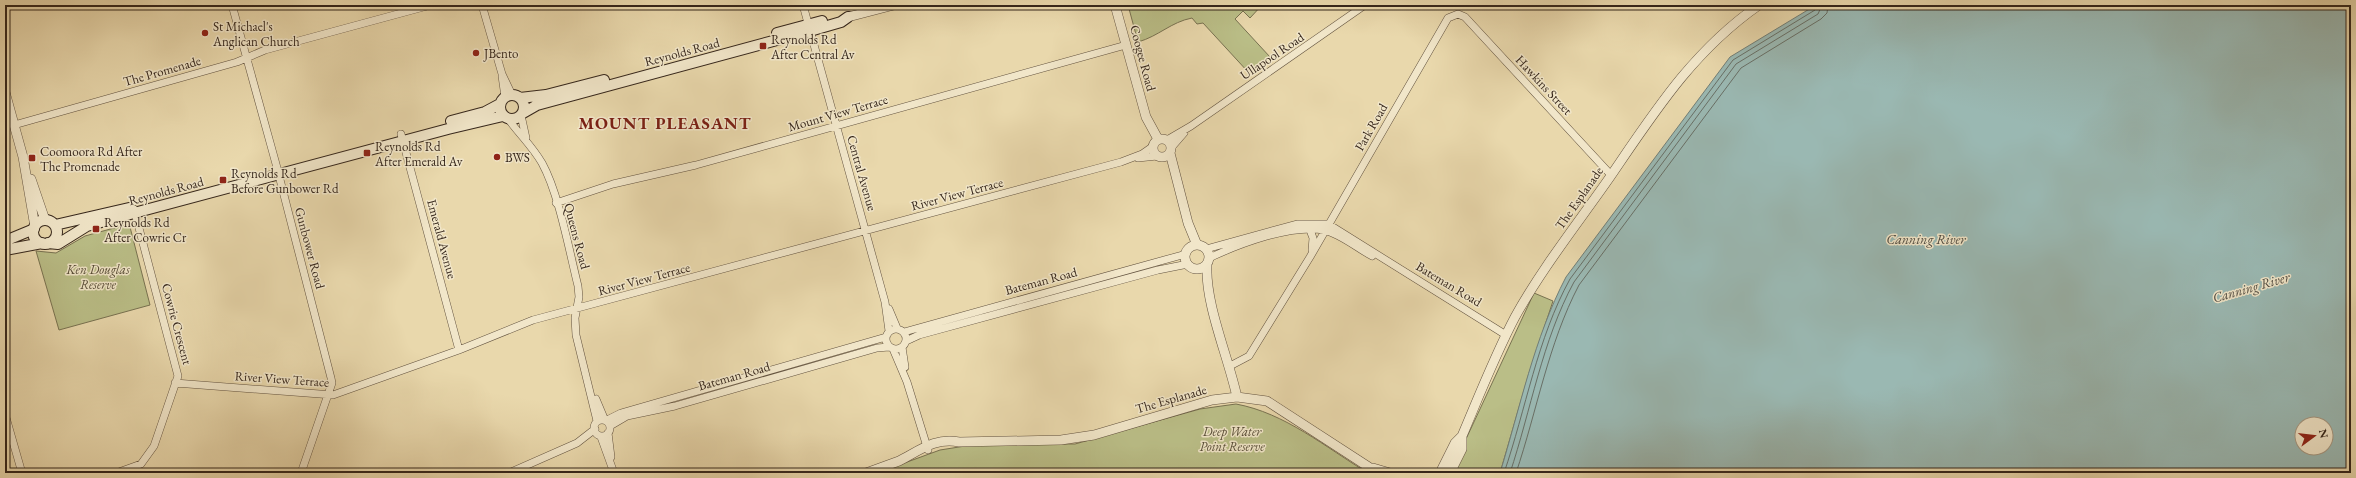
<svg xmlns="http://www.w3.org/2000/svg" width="2356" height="478" font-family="'EB Garamond',serif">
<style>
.green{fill:#babe87;stroke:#787251}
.water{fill:#9ab8b2;stroke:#727e76;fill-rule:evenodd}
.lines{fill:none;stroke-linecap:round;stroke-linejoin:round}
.shore{stroke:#686f66;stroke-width:1}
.minor-casing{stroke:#62523f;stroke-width:8}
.tertiary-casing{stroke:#62523f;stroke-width:10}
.secondary-casing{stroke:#35261b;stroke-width:12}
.minor{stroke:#f1e6c9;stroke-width:7}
.tertiary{stroke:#f1e6c9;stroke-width:9}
.secondary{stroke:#f1e6c9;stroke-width:10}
.poi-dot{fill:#8f2418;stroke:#f1e6c9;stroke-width:1.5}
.labels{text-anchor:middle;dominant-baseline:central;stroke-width:3;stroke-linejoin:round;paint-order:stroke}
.poi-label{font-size:13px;fill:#35261b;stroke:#f1e6c9;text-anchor:start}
.street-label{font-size:13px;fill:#35261b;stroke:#f1e6c9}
.park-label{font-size:13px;font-style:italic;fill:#564c36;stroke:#f1e6c9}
.water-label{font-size:14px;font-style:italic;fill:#4e4a41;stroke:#f1e6c9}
.district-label{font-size:17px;font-weight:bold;letter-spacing:1px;fill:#7a1f14;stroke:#f1e6c9}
</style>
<rect width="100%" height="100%" fill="#e9d8ac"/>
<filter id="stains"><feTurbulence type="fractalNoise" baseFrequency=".005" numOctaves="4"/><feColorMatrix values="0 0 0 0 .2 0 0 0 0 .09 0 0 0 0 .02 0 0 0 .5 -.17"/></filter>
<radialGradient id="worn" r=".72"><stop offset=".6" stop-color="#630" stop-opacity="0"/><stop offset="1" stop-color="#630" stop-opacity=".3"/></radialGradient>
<path class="green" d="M1128,5H1262L1250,18L1243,11L1235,19L1270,57L1249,73L1203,23L1197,24L1192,18C1171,22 1159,36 1138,42Z
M125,225L130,227L150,305L59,330L36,251L56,253L85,236Z
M1534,293L1553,301L1529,373L1500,473H1446L1453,467Z
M1236,404C1285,413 1325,447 1368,473H877L940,450L978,444H1075L1200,409Z"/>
<path class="water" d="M1816,5H2351V473H1500C1520,408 1534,338 1566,277L1730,57ZM2302,424H2326V448H2302Z"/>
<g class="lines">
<path class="shore" d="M1504,473C1526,409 1537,339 1570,279L1733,60L1815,10L1817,5
M1510,473C1531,410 1542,341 1574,282L1736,64L1818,14L1822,5
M1516,473C1537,411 1548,344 1579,285L1741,68L1821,19L1827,13L1828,5"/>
<g class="minor-casing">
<path id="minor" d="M232,5L276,164L331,378L332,383L301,473
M482,5L502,74L512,95
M803,5L885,302L889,331
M502,76L505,97
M521,115L526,138
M509,120C520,135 532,146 542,163C559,194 569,250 578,286L579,297L575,318L576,335L597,421
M14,125L237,62L265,50L431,5
M401,134L459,350
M1167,140L1191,126L1365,5
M1171,148L1184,133
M1138,158L1157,156
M556,203L613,184L696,165L1126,45
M1310,230L1313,238L1312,250
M1206,249L1297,224H1328L1506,335
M1209,258C1239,244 1291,224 1324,230C1341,234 1357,248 1372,256
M889,309L897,328
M886 339a10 10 0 1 1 20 0a10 10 0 1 1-20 0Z
M904,332L1186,254
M906,341L919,335L1158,270L1188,264
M902,347L905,367
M893,349L907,382L928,450
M1230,366L1249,356L1310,257L1448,18L1458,14L1465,17L1611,175
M175,383L333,395L459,350L533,320L1121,162L1142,154L1152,147
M596,399L604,418
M5,414L22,473
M594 428a8 8 0 1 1 16 0a8 8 0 1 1-16 0Z
M607,420L621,413L886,337
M610,426L627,416L675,406L877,348L889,347
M608,433L611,457
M601,437L614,473
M116,473L141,464L154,446L178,376L134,209
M509,473L577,443L595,429"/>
</g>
<g class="tertiary-casing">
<path id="tertiary" d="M1115,5L1146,117L1158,139
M848,17L894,5
M5,92L23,157L35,227
M1153 148a9 9 0 1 1 18 0a9 9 0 1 1-18 0Z
M1170,153L1188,223L1197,245
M31,179L45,220
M1185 257a12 12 0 1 1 24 0a12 12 0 1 1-24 0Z
M1207,265C1205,304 1228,356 1237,397
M1373,468L1390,473
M866,473C877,469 888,465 899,461C919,451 935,437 959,442L1061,440L1094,435L1212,400L1237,397L1267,401L1378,473
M1440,473L1455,443L1462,436C1479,396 1495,355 1515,317C1542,268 1578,223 1610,177C1655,111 1693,51 1759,5
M1450,473L1462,449V436"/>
</g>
<g class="secondary-casing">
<path id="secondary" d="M777,33L822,21
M500 107a12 12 0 1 1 24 0a12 12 0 1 1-24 0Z
M520,98L546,95L604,80
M523,113L537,105L810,31L841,22L848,17
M451,121L485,112L500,104
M33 232a12 12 0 1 1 24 0a12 12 0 1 1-24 0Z
M55,225L129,208
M5,241L34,229
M48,243L58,244L87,226L134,213L448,129L503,116
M5,250L42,243"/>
</g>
<use href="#minor" class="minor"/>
<use href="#tertiary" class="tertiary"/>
<use href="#secondary" class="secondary"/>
</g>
<g class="poi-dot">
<circle cx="205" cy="33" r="4"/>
<rect x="759" y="42" width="8" height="8" rx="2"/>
<circle cx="476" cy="53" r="4"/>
<rect x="363" y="149" width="8" height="8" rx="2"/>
<circle cx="497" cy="157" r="4"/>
<rect x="28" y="154" width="8" height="8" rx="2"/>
<rect x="219" y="176" width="8" height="8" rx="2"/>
<rect x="92" y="225" width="8" height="8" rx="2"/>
</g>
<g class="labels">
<g class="poi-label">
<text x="213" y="26">St Michael's<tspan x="213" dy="15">Anglican Church</tspan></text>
<text x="771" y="39">Reynolds Rd<tspan x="771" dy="15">After Central Av</tspan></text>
<text x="484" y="53">JBento</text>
<text x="375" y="146">Reynolds Rd<tspan x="375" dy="15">After Emerald Av</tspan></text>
<text x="40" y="151">Coomoora Rd After<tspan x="40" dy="15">The Promenade</tspan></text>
<text x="505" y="157">BWS</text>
<text x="231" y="173">Reynolds Rd<tspan x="231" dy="15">Before Gunbower Rd</tspan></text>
<text x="104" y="222">Reynolds Rd<tspan x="104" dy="15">After Cowrie Cr</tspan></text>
</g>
<g class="street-label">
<text transform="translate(682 52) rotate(-15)">Reynolds Road</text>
<text transform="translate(1272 56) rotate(-34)">Ullapool Road</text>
<text transform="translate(1143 58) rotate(75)">Coogee Road</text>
<text transform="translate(162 71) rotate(-16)">The Promenade</text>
<text transform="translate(1544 85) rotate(47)">Hawkins Street</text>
<text transform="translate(838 113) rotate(-16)">Mount View Terrace</text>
<text transform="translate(1371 127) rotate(-60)">Park Road</text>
<text transform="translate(862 173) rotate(74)">Central Avenue</text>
<text transform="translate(166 191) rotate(-15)">Reynolds Road</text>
<text transform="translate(957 194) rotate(-15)">River View Terrace</text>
<text transform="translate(1579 198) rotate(-55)">The Esplanade</text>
<text transform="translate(577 236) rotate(75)">Queens Road</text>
<text transform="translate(442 239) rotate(75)">Emerald Avenue</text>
<text transform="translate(310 248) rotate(75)">Gunbower Road</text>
<text transform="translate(644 279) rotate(-15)">River View Terrace</text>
<text transform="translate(1041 281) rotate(-15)">Bateman Road</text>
<text transform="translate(1449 284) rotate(31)">Bateman Road</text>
<text transform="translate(177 324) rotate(75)">Cowrie Crescent</text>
<text transform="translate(734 376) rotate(-16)">Bateman Road</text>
<text transform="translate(282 379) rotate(4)">River View Terrace</text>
<text transform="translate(1171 399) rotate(-16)">The Esplanade</text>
</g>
<g class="park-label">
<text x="98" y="269">Ken Douglas<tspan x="98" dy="15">Reserve</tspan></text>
<text x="1232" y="431">Deep Water<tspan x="1232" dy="15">Point Reserve</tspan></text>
</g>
<g class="water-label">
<text x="1926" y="239">Canning River</text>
<text transform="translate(2251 287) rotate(-16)">Canning River</text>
</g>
<g class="district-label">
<text x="665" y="123">MOUNT PLEASANT</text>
</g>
</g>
<rect width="2356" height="478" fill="none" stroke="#e9d8ac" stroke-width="20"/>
<rect x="6" y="6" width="2344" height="466" fill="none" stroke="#35261b" stroke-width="2"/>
<rect x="10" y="10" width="2336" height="458" fill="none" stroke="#35261b"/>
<g transform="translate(2314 436) rotate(75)"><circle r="19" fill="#f1e6c9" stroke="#a69983"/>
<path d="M0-3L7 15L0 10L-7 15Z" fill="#8f2418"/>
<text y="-6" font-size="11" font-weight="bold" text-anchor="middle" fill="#35261b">N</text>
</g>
<rect width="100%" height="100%" filter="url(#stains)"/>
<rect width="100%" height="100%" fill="url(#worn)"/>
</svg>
